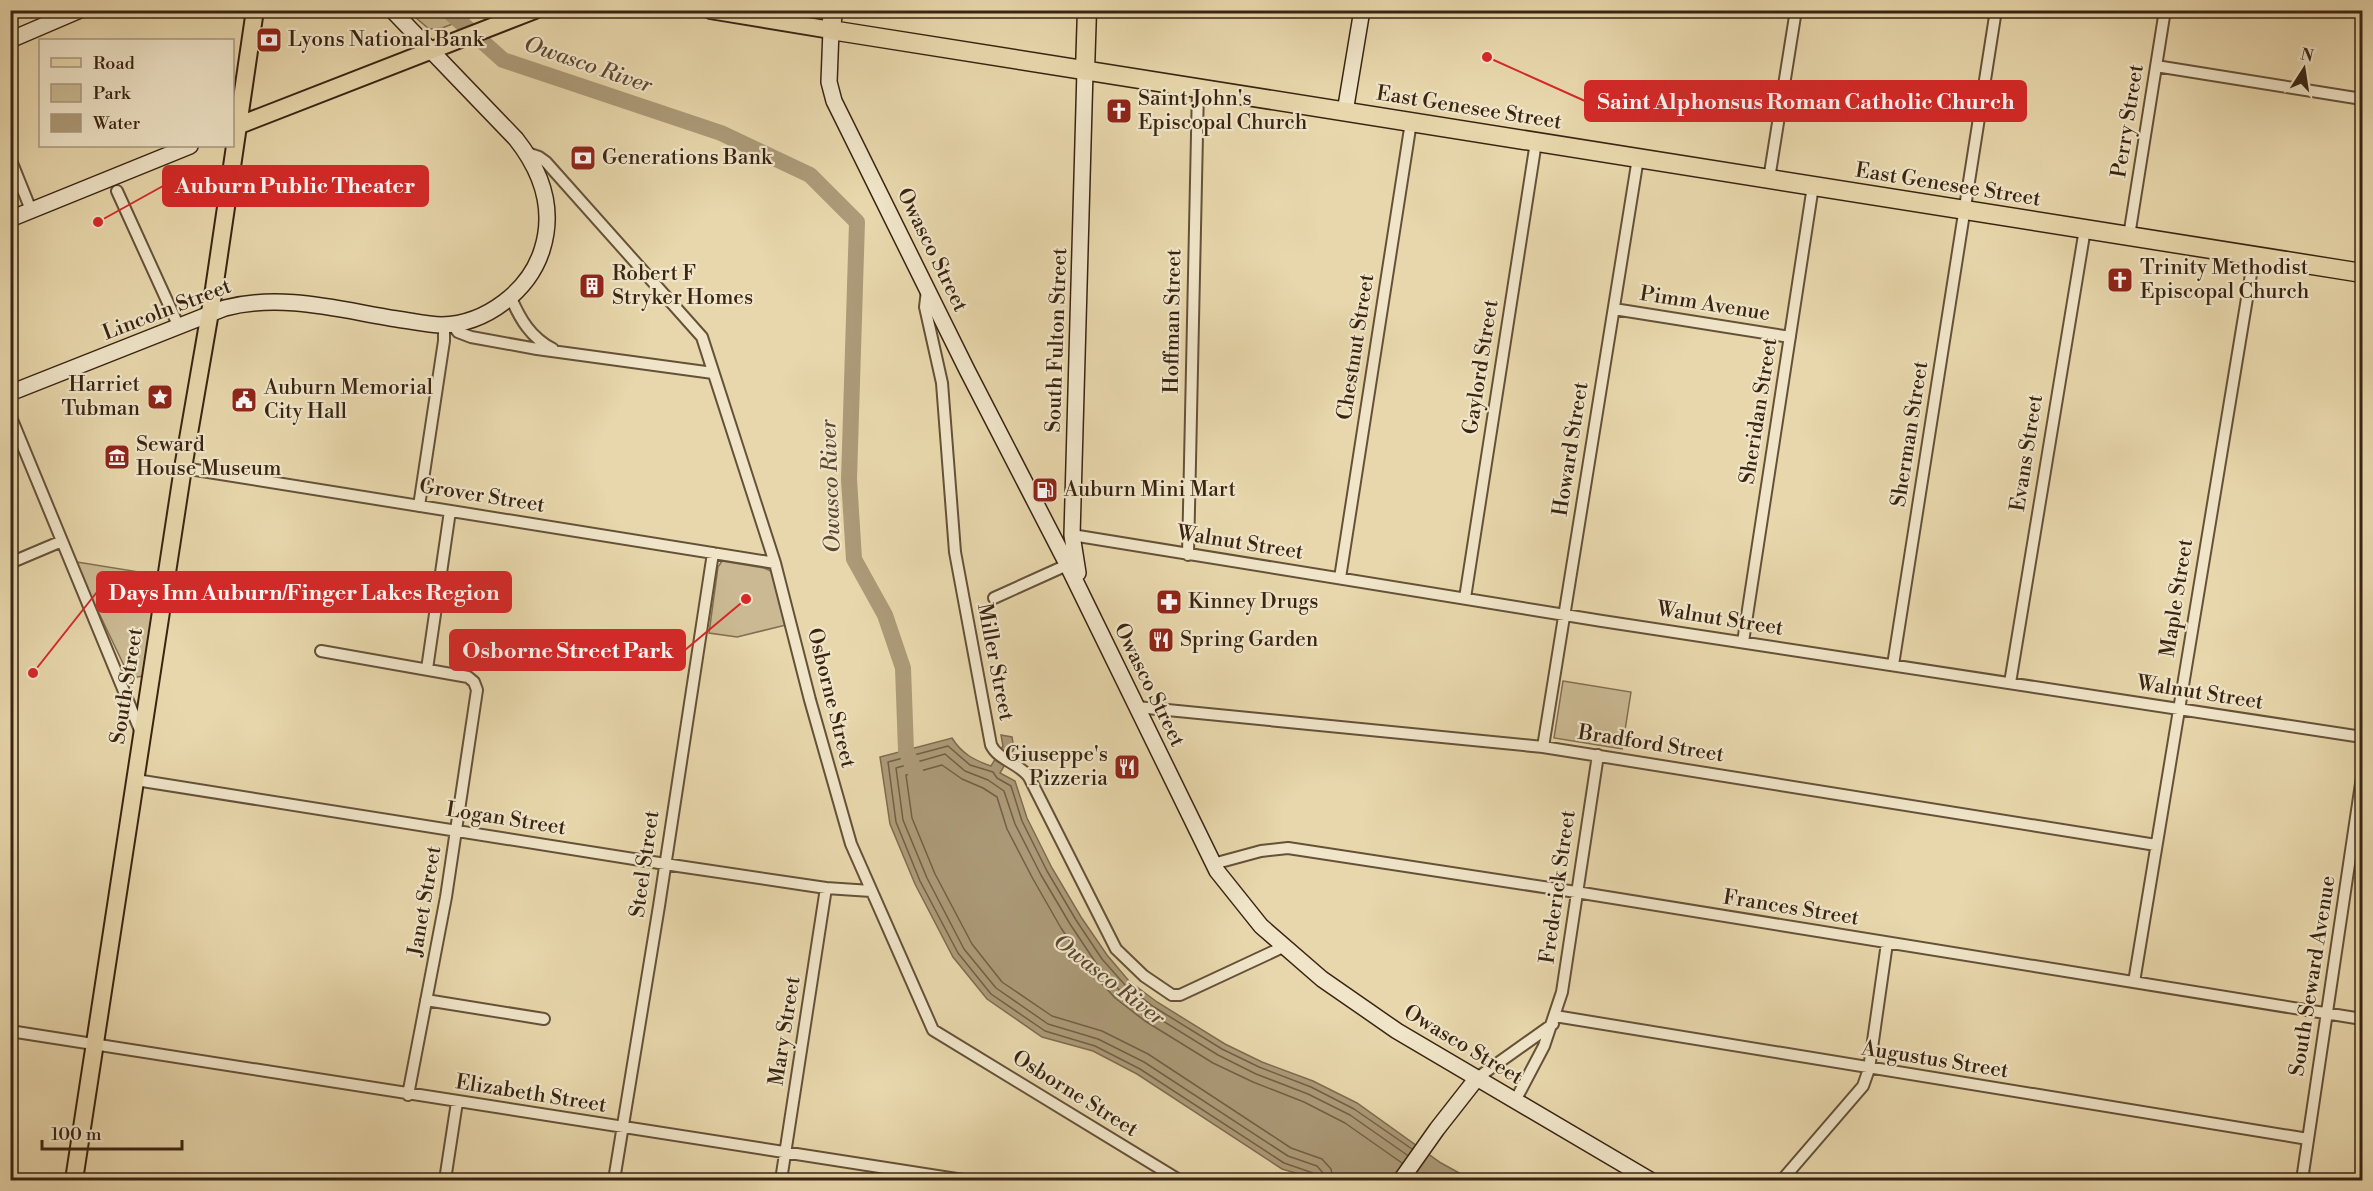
<svg xmlns="http://www.w3.org/2000/svg" width="2373" height="1191" font-family="'Libre Bodoni',serif">
<style>
.green{fill:#cab992;stroke:#826e52;stroke-width:1.5}
.water{fill:#ac9a78;stroke:#7e6b4f;stroke-width:1.5}
.lines{fill:none;stroke-linecap:round;stroke-linejoin:round}
.shore{stroke:#725f45;stroke-width:1.5}
.river{stroke:#ac9a78;stroke-width:16}
.street-casing{stroke:#655138;stroke-width:14}
.secondary-casing{stroke:#392412;stroke-width:18}
.primary-casing{stroke:#392412;stroke-width:20}
.highway-casing{stroke:#392412;stroke-width:21}
.street{stroke:#f0e5c9;stroke-width:10}
.secondary{stroke:#f0e5c9;stroke-width:15}
.primary{stroke:#e8d7ac;stroke-width:16}
.highway{stroke:#e8d7ac;stroke-width:18}
.labels{text-anchor:middle;dominant-baseline:central;stroke-width:4.5;stroke-linejoin:round;paint-order:stroke}
.poi-label{font-size:21px;fill:#392412;stroke:#f0e5c9;text-anchor:start}
.street-label{font-size:21px;fill:#392412;stroke:#f0e5c9}
.water-label{font-size:22px;font-style:italic;fill:#5c4731;stroke:#f0e5c9}
.leader{fill:none;stroke:#d62828;stroke-width:2}
.callout-dot{fill:#d62828;stroke:#f0e5c9;stroke-width:2}
.callout{fill:#d62828;stroke:#d62828;stroke-width:2}
.callout-label{font-size:22px;text-anchor:middle;font-weight:bold;fill:#fff}
</style>
<rect width="100%" height="100%" fill="#e8d7ac"/>
<filter id="stains"><feTurbulence type="fractalNoise" baseFrequency=".00333" numOctaves="4"/><feColorMatrix values="0 0 0 0 .2 0 0 0 0 .09 0 0 0 0 .02 0 0 0 .5 -.17"/></filter>
<radialGradient id="worn" r=".72"><stop offset=".6" stop-color="#630" stop-opacity="0"/><stop offset="1" stop-color="#630" stop-opacity=".3"/></radialGradient>
<path class="green" d="M408,11H487L442,28L429,29Z
M722,561L764,568L771,571L786,625L737,637L709,633L718,567Z
M77,562L158,575L144,676L130,678L75,563Z
M1563,681L1631,692L1622,749L1554,738Z"/>
<path class="water" d="M1001,735L1012,737L1014,749L1000,773L1015,781L1027,818L1052,868L1081,917L1107,955L1129,981L1157,1002L1225,1044L1262,1062L1313,1081L1357,1103L1441,1163L1472,1180H1319L1282,1169L1137,1074L1093,1051L1042,1037L987,999L953,957L915,884L890,824L880,757L952,738C962,754 974,760 991,766L1003,746Z"/>
<g class="lines">
<path class="shore" d="M1316,1180L1313,1173L1284,1163L1140,1069L1095,1046L1045,1031L991,994L958,953L920,881L896,822L888,762L948,746L970,765L993,772L997,778L1011,786L1022,821L1047,871L1076,920L1102,959L1125,985L1154,1007L1222,1049L1259,1067L1311,1087L1354,1109L1412,1149
M1324,1180L1323,1173L1317,1166L1288,1156L1144,1062L1098,1039L1048,1024L996,988L964,949L927,878L903,820L896,768L945,754L965,771L988,780L1004,791L1015,824L1041,875L1070,924L1096,963L1120,991L1150,1013L1218,1055L1256,1074L1308,1094L1350,1115L1407,1155
M1333,1180L1331,1169L1322,1159L1291,1148L1148,1054L1102,1031L1052,1016L1002,982L972,944L935,874L912,818L906,775L942,765L962,779L983,788L997,797L1007,829L1033,879L1061,928L1089,969L1115,998L1145,1021L1213,1063L1253,1082L1304,1102L1345,1123L1402,1163"/>
<path class="river" d="M447,10L503,60L721,133L810,175L857,222L849,479L854,559L885,615L903,668L906,751L915,771"/>
<g class="street-casing">
<path id="street" d="M2156,66L2362,99
M527,153L539,157L546,162L702,337L775,563L810,700L851,844L933,1030L1179,1180
M10,158L31,210
M1769,179L1796,10
M117,191L179,327
M2129,236L2165,10
M927,290L925,307L942,383L955,552L991,745C998,760 1019,763 1029,777L1116,949L1144,976L1172,995H1180L1283,947
M511,298C520,319 531,338 553,349
M1614,309L1790,337
M452,324L458,332L471,337L537,349L713,373
M10,415L140,730
M183,468L775,563
M419,506L444,341V325
M1072,535L1602,621L2362,737
M1188,555L1198,88
M10,563L62,541
M1340,578L1411,122
M994,598L1067,565
M1465,598L1536,142
M1743,642L1813,186
M321,651L468,677L474,682L477,690L446,897L408,1095
M1893,665L1996,10
M427,669L450,511
M2010,683L2085,229
M1137,707L1543,747L2156,845
M1543,747L1638,158
M136,780L678,866L826,888L871,891
M1213,864L1261,851L1288,848L1576,892L2362,1019
M2134,982L2254,256
M426,1000L544,1019
M1555,1016L2308,1139
M10,1031L963,1180
M1477,1078L1553,1024
M1515,1101L1544,1046L1562,992L1598,755
M445,1180L457,1102
M614,1180L659,906L713,553
M781,1180L826,888
M1782,1180L1863,1086L1869,1069L1887,943
M2302,1180L2362,777"/>
</g>
<g class="secondary-casing">
<path id="secondary" d="M831,30L829,82L834,101L967,370L1065,560L1217,871L1261,926L1322,979L1397,1031L1650,1180
M10,40L80,10
M1345,112L1362,10
M10,219L190,146
M10,393L225,308C282,293 340,310 397,319C412,321 427,325 442,325C486,324 529,291 542,250C555,209 542,172 516,139L392,10
M1078,573L1072,535L1085,71
M1401,1180L1437,1129L1477,1078"/>
</g>
<g class="primary-casing">
<path id="primary" d="M710,10L831,30
M237,126L535,10
M74,1180L183,468L214,289L255,10"/>
</g>
<g class="highway-casing">
<path id="highway" d="M833,10L831,30L2362,273
M1085,71L1087,10"/>
</g>
<use href="#street" class="street"/>
<use href="#secondary" class="secondary"/>
<use href="#primary" class="primary"/>
<use href="#highway" class="highway"/>
</g>
<defs>
<g id="bank-square" transform="scale(1.35)"><rect x="-9" y="-9" width="18" height="18" rx="4" fill="#8f2418" stroke="#f0e5c9"/><path d="M-6-4H6V4H-6ZM0-2.3a2.3 2.3 0 1 0 0 4.6a2.3 2.3 0 1 0 0-4.6Z" fill="#fff"/></g>
<g id="church-square" transform="scale(1.35)"><rect x="-9" y="-9" width="18" height="18" rx="4" fill="#8f2418" stroke="#f0e5c9"/><path d="M-1.2-6h2.4v3.5h3.3v2.4h-3.3V6h-2.4V-.1h-3.3v-2.4h3.3Z" fill="#fff"/></g>
<g id="building-square" transform="scale(1.35)"><rect x="-9" y="-9" width="18" height="18" rx="4" fill="#8f2418" stroke="#f0e5c9"/><path d="M-4-6H4V6H1V3H-1V6H-4ZM-2.5-4.3h1.7v1.8h-1.7ZM.8-4.3h1.7v1.8H.8ZM-2.5-1h1.7V.8h-1.7ZM.8-1h1.7V.8H.8Z" fill="#fff"/></g>
<g id="sight-square" transform="scale(1.35)"><rect x="-9" y="-9" width="18" height="18" rx="4" fill="#8f2418" stroke="#f0e5c9"/><path d="M0-6L1.8-2.2L6-1.7L2.9 1.2L3.7 5.4L0 3.3L-3.7 5.4L-2.9 1.2L-6-1.7L-1.8-2.2Z" fill="#fff"/></g>
<g id="civic-square" transform="scale(1.35)"><rect x="-9" y="-9" width="18" height="18" rx="4" fill="#8f2418" stroke="#f0e5c9"/><path d="M-.6-6.5H3V-4.5H.6V-3L4-1V1h2V6H-6V1h2V-1L-.6-3ZM-1.2 2.5V6h2.4V2.5Z" fill="#fff"/></g>
<g id="museum-square" transform="scale(1.35)"><rect x="-9" y="-9" width="18" height="18" rx="4" fill="#8f2418" stroke="#f0e5c9"/><path d="M0-6L6-3V-2H-6V-3ZM-5-1h2V3h-2ZM-1-1h2V3h-2ZM3-1h2V3H3ZM-6 4H6V6H-6Z" fill="#fff"/></g>
<g id="fuel-square" transform="scale(1.35)"><rect x="-9" y="-9" width="18" height="18" rx="4" fill="#8f2418" stroke="#f0e5c9"/><path d="M-5.5-6h7V0h2V4h1.3V-2.5L3-4.5l.8-.8L6-3V5H2.5V1h-1V6h-7ZM-4.2-4.7v3.2H.2V-4.7Z" fill="#fff"/></g>
<g id="pharmacy-square" transform="scale(1.35)"><rect x="-9" y="-9" width="18" height="18" rx="4" fill="#8f2418" stroke="#f0e5c9"/><path d="M-2-6h4v4h4v4h-4v4h-4v-4h-4v-4h4Z" fill="#fff"/></g>
<g id="restaurant-square" transform="scale(1.35)"><rect x="-9" y="-9" width="18" height="18" rx="4" fill="#8f2418" stroke="#f0e5c9"/><path d="M-5-6h1v4h1v-4h1v4h1v-4h1v5L-1.5 .5V6h-2V.5L-5-1ZM5-6V6H3V1.5H1.5Q1.5-4 5-6Z" fill="#fff"/></g>
</defs>
<g fill-rule="evenodd">
<use href="#bank-square" x="269" y="40"/>
<use href="#church-square" x="1119" y="111"/>
<use href="#bank-square" x="583" y="158"/>
<use href="#church-square" x="2120" y="280"/>
<use href="#building-square" x="592" y="286"/>
<use href="#sight-square" x="160" y="397"/>
<use href="#civic-square" x="244" y="400"/>
<use href="#museum-square" x="117" y="457"/>
<use href="#fuel-square" x="1045" y="490"/>
<use href="#pharmacy-square" x="1169" y="602"/>
<use href="#restaurant-square" x="1161" y="640"/>
<use href="#restaurant-square" x="1127" y="767"/>
</g>
<g class="labels">
<g class="poi-label">
<text x="288" y="40">Lyons National Bank</text>
<text x="1138" y="99">Saint John's<tspan x="1138" dy="24">Episcopal Church</tspan></text>
<text x="602" y="158">Generations Bank</text>
<text x="2140" y="268">Trinity Methodist<tspan x="2140" dy="24">Episcopal Church</tspan></text>
<text x="612" y="274">Robert F<tspan x="612" dy="24">Stryker Homes</tspan></text>
<text x="140" y="385" text-anchor="end">Harriet<tspan x="140" dy="24">Tubman</tspan></text>
<text x="264" y="388">Auburn Memorial<tspan x="264" dy="24">City Hall</tspan></text>
<text x="136" y="445">Seward<tspan x="136" dy="24">House Museum</tspan></text>
<text x="1064" y="490">Auburn Mini Mart</text>
<text x="1188" y="602">Kinney Drugs</text>
<text x="1180" y="640">Spring Garden</text>
<text x="1108" y="755" text-anchor="end">Giuseppe's<tspan x="1108" dy="24">Pizzeria</tspan></text>
</g>
<g class="street-label">
<text transform="translate(1469 108) rotate(9)">East Genesee Street</text>
<text transform="translate(2128 121) rotate(-81)">Perry Street</text>
<text transform="translate(1948 185) rotate(9)">East Genesee Street</text>
<text transform="translate(932 250) rotate(64)">Owasco Street</text>
<text transform="translate(1705 304) rotate(9)">Pimm Avenue</text>
<text transform="translate(167 310) rotate(-21)">Lincoln Street</text>
<text transform="translate(1173 321) rotate(-89)">Hoffman Street</text>
<text transform="translate(1057 340) rotate(-88)">South Fulton Street</text>
<text transform="translate(1356 347) rotate(-81)">Chestnut Street</text>
<text transform="translate(1481 367) rotate(-81)">Gaylord Street</text>
<text transform="translate(1759 411) rotate(-81)">Sheridan Street</text>
<text transform="translate(1910 434) rotate(-81)">Sherman Street</text>
<text transform="translate(1571 449) rotate(-81)">Howard Street</text>
<text transform="translate(2027 453) rotate(-81)">Evans Street</text>
<text transform="translate(482 496) rotate(9)">Grover Street</text>
<text transform="translate(1240 543) rotate(9)">Walnut Street</text>
<text transform="translate(2177 598) rotate(-81)">Maple Street</text>
<text transform="translate(1720 619) rotate(9)">Walnut Street</text>
<text transform="translate(995 662) rotate(79)">Miller Street</text>
<text transform="translate(1149 685) rotate(64)">Owasco Street</text>
<text transform="translate(127 686) rotate(-81)">South Street</text>
<text transform="translate(2200 693) rotate(9)">Walnut Street</text>
<text transform="translate(831 698) rotate(76)">Osborne Street</text>
<text transform="translate(1651 744) rotate(9)">Bradford Street</text>
<text transform="translate(506 819) rotate(9)">Logan Street</text>
<text transform="translate(645 864) rotate(-82)">Steel Street</text>
<text transform="translate(1558 887) rotate(-82)">Frederick Street</text>
<text transform="translate(425 901) rotate(-80)">Janet Street</text>
<text transform="translate(1791 908) rotate(9)">Frances Street</text>
<text transform="translate(2313 976) rotate(-81)">South Seward Avenue</text>
<text transform="translate(785 1031) rotate(-81)">Mary Street</text>
<text transform="translate(1463 1045) rotate(31)">Owasco Street</text>
<text transform="translate(1935 1060) rotate(9)">Augustus Street</text>
<text transform="translate(531 1094) rotate(9)">Elizabeth Street</text>
<text transform="translate(1075 1094) rotate(32)">Osborne Street</text>
</g>
<g class="water-label">
<text transform="translate(588 65) rotate(19)">Owasco River</text>
<text transform="translate(831 486) rotate(-92)">Owasco River</text>
<text transform="translate(1109 980) rotate(38)">Owasco River</text>
</g>
</g>
<path class="leader" d="M1487 57L1585 101M98 222L163 186M33 673L97 592M746 599L685 650"/>
<g class="callout-dot">
<circle cx="1487" cy="57" r="6"/>
<circle cx="98" cy="222" r="6"/>
<circle cx="33" cy="673" r="6"/>
<circle cx="746" cy="599" r="6"/>
</g>
<g class="callout">
<rect x="1585" y="81" width="441" height="40" rx="6"/>
<rect x="163" y="166" width="265" height="40" rx="6"/>
<rect x="97" y="572" width="414" height="40" rx="6"/>
<rect x="450" y="630" width="235" height="40" rx="6"/>
</g>
<g class="callout-label">
<text x="1806" y="109">Saint Alphonsus Roman Catholic Church</text>
<text x="295" y="193">Auburn Public Theater</text>
<text x="304" y="600">Days Inn Auburn/Finger Lakes Region</text>
<text x="568" y="658">Osborne Street Park</text>
</g>
<rect width="2373" height="1191" fill="none" stroke="#e8d7ac" stroke-width="36"/>
<rect x="12" y="12" width="2349" height="1167" fill="none" stroke="#392412" stroke-width="3"/>
<rect x="18" y="18" width="2337" height="1155" fill="none" stroke="#392412" stroke-width="1.5"/>
<rect x="39" y="39" width="195" height="108" fill="#f0e5c9" stroke="#a79880" stroke-width="1.5"/>
<rect x="51" y="58" width="30" height="9" fill="#e8d7ac" stroke="#a79880" stroke-width="1.5"/>
<text x="93" y="69" font-size="18" fill="#392412">Road</text>
<rect x="51" y="84" width="30" height="18" fill="#cab992" stroke="#a79880" stroke-width="1.5"/>
<text x="93" y="99" font-size="18" fill="#392412">Park</text>
<rect x="51" y="114" width="30" height="18" fill="#ac9a78" stroke="#a79880" stroke-width="1.5"/>
<text x="93" y="129" font-size="18" fill="#392412">Water</text>
<g transform="translate(2304 69) rotate(12)" stroke="#f0e5c9" stroke-width="4.5" paint-order="stroke">
<path d="M0-4.5L10 22L0 15L-10 22Z" fill="#392412"/>
<text y="-9" font-size="16" font-weight="bold" text-anchor="middle" fill="#392412">N</text>
</g>
<path d="M42 1140v9h140v-9" fill="none" stroke="#392412" stroke-width="3"/>
<text x="51" y="1140" font-size="18" fill="#392412" stroke="#f0e5c9" stroke-width="4.5" paint-order="stroke">100 m</text>
<rect width="100%" height="100%" filter="url(#stains)"/>
<rect width="100%" height="100%" fill="url(#worn)"/>
</svg>
